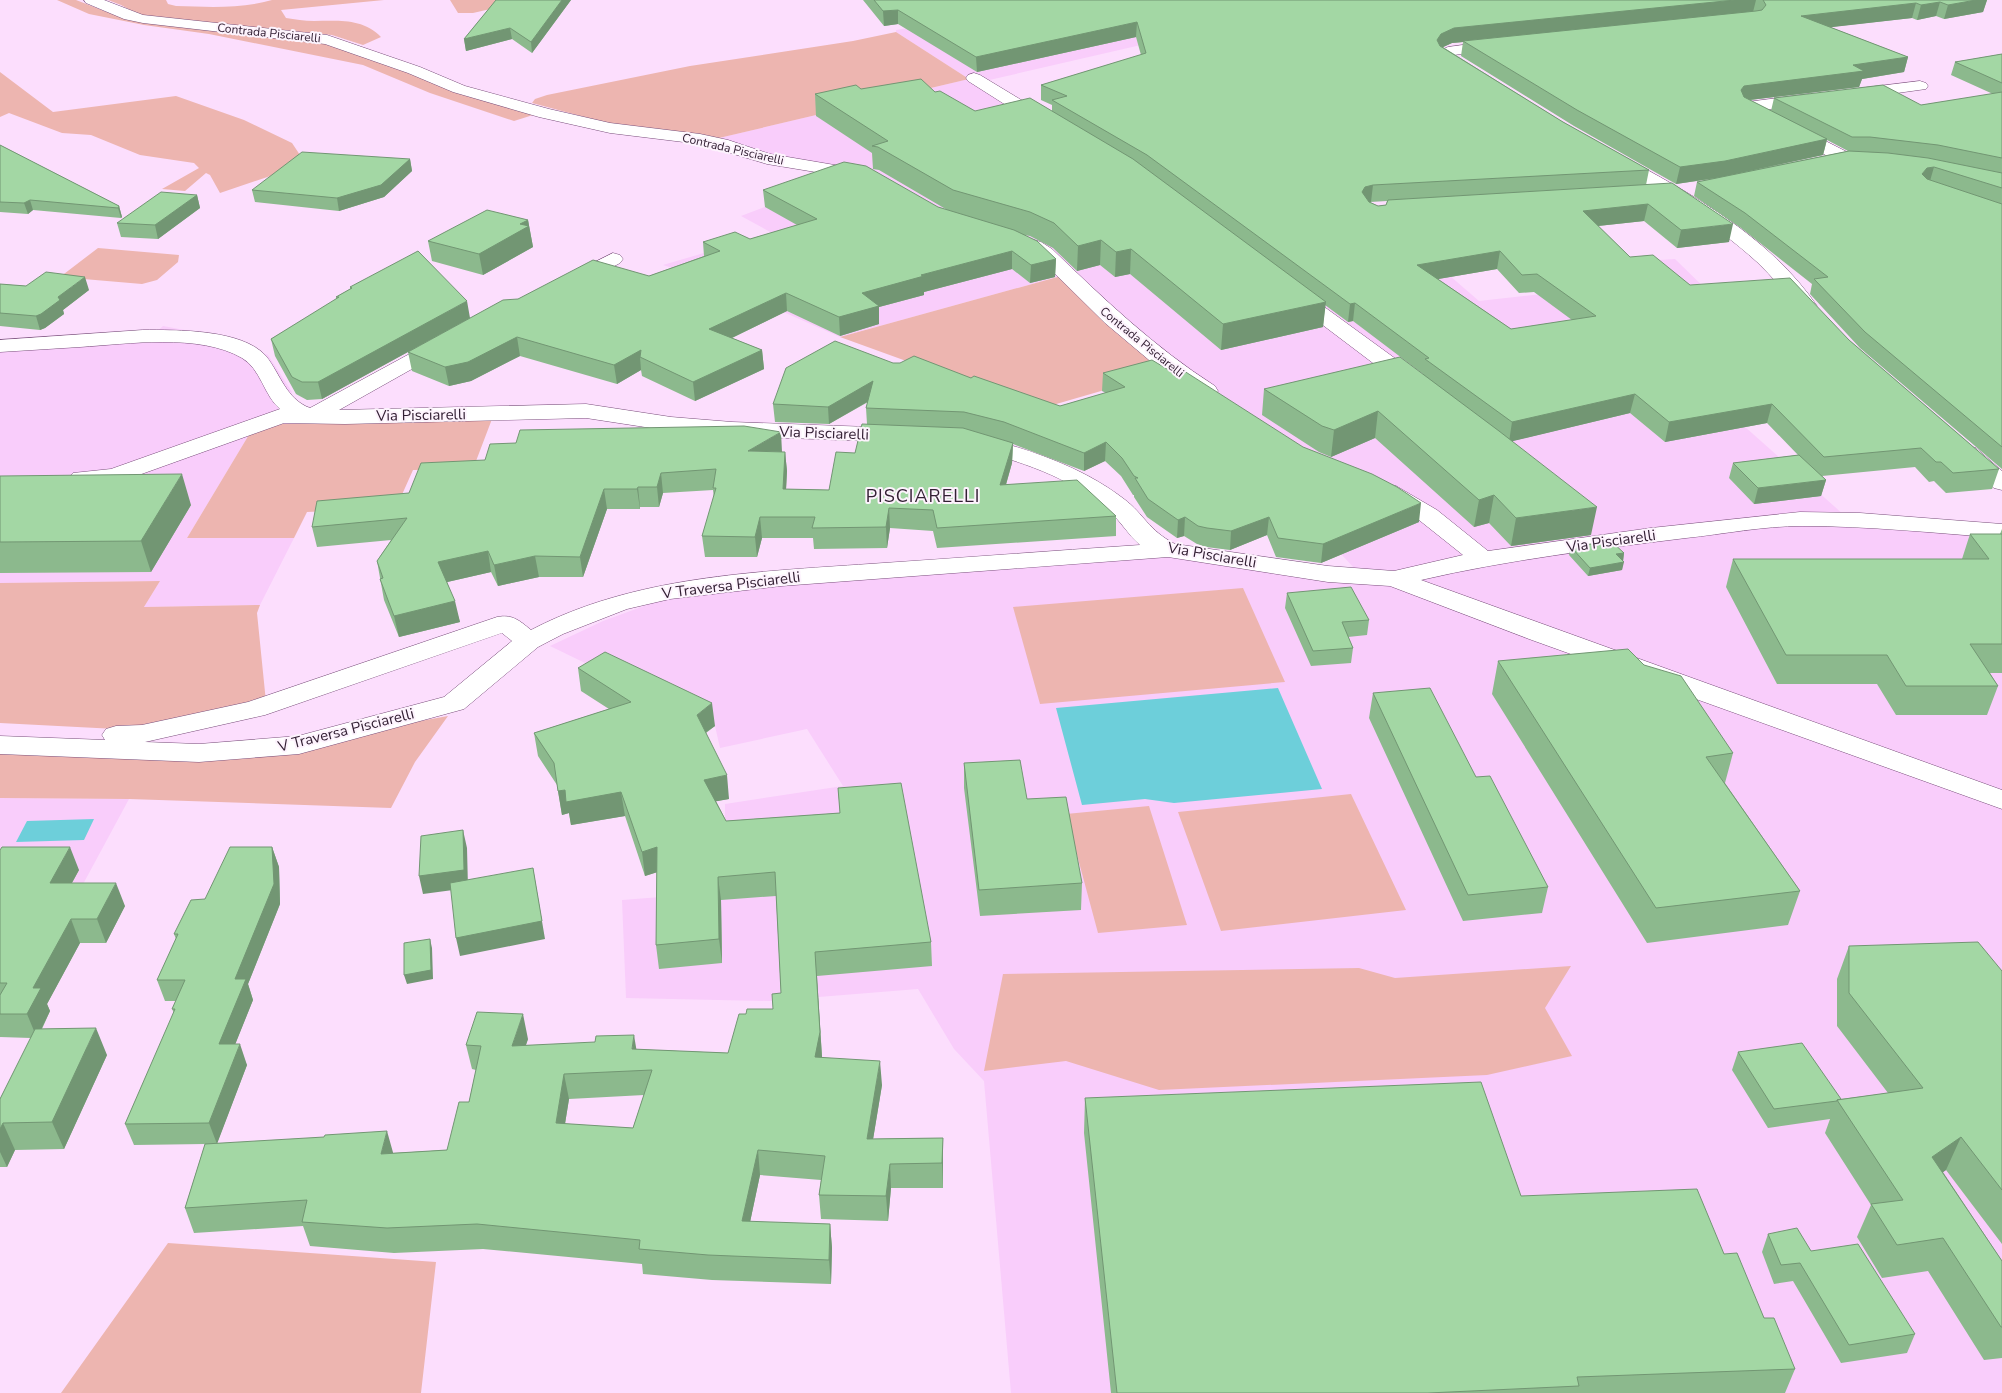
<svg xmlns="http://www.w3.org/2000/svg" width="2002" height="1393" font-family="'Nunito Sans',sans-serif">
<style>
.built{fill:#f9cdfb}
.green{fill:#edb5b0}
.water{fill:#6dcfda}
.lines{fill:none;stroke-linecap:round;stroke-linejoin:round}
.street-casing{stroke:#794e7b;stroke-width:1}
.street{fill:#fff;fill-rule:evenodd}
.wall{fill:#8cb98d;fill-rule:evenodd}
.shaded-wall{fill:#729673}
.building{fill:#a3d7a4;stroke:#729673;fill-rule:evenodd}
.labels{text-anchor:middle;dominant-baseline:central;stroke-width:4;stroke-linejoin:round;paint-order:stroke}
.far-street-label{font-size:12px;fill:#332034;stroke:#fdf3fd}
.street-label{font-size:15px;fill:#332034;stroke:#fdf3fd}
.quarter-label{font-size:18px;letter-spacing:1px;fill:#332034;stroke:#fdf3fd}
</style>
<rect width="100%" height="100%" fill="#fcdefd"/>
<path class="built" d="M1079,0L1180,36L985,81L1209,228L1376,212L1479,301L1588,289L1565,266L1675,259L1716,299L1636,330L1844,515L2002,528V1393H1011L984,1081L954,1049L918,989L769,1001L626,998L622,900L725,892V804L843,786L807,729L720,748L715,726L550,646L603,621L677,594L1162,554L1355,569L1341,554L1102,391L1152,377L1061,276L840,337L716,282L663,265L772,233L741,216L858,171L764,154L719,138L969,79L896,32V30Z
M163,326L234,339L268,355L292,392L282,424L250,433L187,538H294L260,605L144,607L160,581L0,583V350L147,341Z
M0,798L129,799L0,1038Z"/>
<path class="green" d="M57,0H76L107,12L326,42L533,115L514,121L430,93L363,65L209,34L144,25L89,14Z
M108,0H166L168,4L176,6C209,7 240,9 272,0H384L281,10L286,18C295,19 304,21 314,21C339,21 362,18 381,37L363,45L332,35L159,18L139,15L121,5Z
M450,0H529L473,13H458Z
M896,32L969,79L719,138L607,123L532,103L535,99L547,95L690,66L853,41Z
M0,72L53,112L176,96L244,120L292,143L306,164L220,193L210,175L206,173L185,191L162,189L199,168L194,163L140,155L91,135L62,133L9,113L0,117Z
M98,248L179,255L178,262L157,280L142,284L60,277Z
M1061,276L1170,371L1039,409L840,337Z
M492,419L473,469L413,470L396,508L307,512L294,538H187L250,433L282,424Z
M160,581L144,607L260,605L257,613L266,702L161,727L116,729L0,723V583Z
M1243,588L1285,682L1040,704L1013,607Z
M448,716L415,762L391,808L129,799L0,798V751L216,758Z
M1351,794L1406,910L1221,931L1178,812Z
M1149,806L1187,925L1098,933L1066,814Z
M1571,966L1545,1008L1572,1056L1487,1075L1159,1090L1066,1061L984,1071L1003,974L1359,968L1395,978Z
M168,1243L436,1262L421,1393H61Z"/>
<path class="water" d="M1278,688L1322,789L1174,803L1145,799L1082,805L1056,708Z
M94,819L84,840L16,842L27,821Z"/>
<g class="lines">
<g class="street-casing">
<path id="street" d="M84,0H104L143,15L327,35L420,67L465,86L549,109L610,123L700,134L728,140L770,154L864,170L870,171L873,175L870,179L864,180L767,164L700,144L610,133L539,117L453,92L408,73L325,44L143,23L124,19L86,3Z
M1500,40L1505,42L1508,45L1505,48L1454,55L1476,70L1478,73L1476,76H1464L1437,56L1441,50L1448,47Z
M974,73L980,75L1051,118L1053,122L1051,126H1039L968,81L966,78L968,75Z
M1920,81L1926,83L1928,86L1926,89L1854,99L1848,97L1846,94L1848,91L1854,89Z
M1809,94L1815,96L1817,99L1815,102L1765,110L1851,154L1854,158L1851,162L1845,163L1839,162L1741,111L1739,107L1741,103L1747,102Z
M1614,154L1620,155C1692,194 1770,237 1817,306L1814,310L1807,312L1800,310C1786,294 1773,277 1757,262C1712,221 1660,191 1608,163L1605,159L1608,155Z
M1024,237L1041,242L1052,249C1104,299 1154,347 1215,386L1218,391L1215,396L1207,398L1199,396L1168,376L1105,323L1038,257C1031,252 1019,250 1014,243L1017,239Z
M613,253L620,255L623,259L620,263L579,285L572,287L565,285L562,281L565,277Z
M1294,288L1301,290L1422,378L1425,383L1422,388L1414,390L1406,388L1287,298L1284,294L1287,290Z
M143,330C177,330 242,329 266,356C281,375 286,399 310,408L437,339L444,337L451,339L454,343L451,347L339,410L586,404L671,417L732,422L897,428L905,430L908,435L905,440L897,442L732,436L671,431L586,418L345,424L284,423L122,481L81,485L73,483L69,478L73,473L111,469L280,409C264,396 261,369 242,358C199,333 128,344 80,347C53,349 27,350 0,352V340Z
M977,436C1028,449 1081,466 1124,499C1144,514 1148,530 1175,544L1328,566L1394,571L1463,555L1419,520L1380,496L1376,491L1380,486L1388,484L1396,486L1437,510L1488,551L1651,528L1800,512L1860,513L2002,524V538C1935,533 1869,526 1802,526C1763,526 1724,534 1686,538C1597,549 1507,560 1421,580L2002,790V809L1529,639L1390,586L1328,582L1168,557L781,586L670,599L627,609L563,634L538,647L464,709L299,754L199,762L0,754V736L105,740L102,735L106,729L116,726L142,725L248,702L497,617C512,614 519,620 531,630C634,576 755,572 869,564C960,558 1050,551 1140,545C1128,535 1121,521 1109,511C1071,477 1017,460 969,448L966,443L969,438ZM502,633L512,641L444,697L298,736L199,744L145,742L265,715Z
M1968,446L1976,448L2002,471V490L1994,488L1960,458L1957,453L1960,448Z"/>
</g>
<use href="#street" class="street"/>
</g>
<path class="wall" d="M496,0H571L532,53L512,39L466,51L464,39Z
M863,0H1987L1983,12L1944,19L1936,16L1917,20L1912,18L1830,27L1908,57L1904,72L1862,79L1859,87L1750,100L1771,111L1774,98L1921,105L1993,94L1951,75L1955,62L2002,54V469L1860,348L1810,294L1812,284L1741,228L1694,196L1697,182L1711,179L1676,184L1574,126L1461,56L1463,42L1452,43L1443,47L1563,122L1649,170L1646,185L1729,242L1677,248L1644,221L1598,226L1630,257L1690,285L1849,340L1999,469L1992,489L1946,493L1934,481L1929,482L1915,467L1822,476L1826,480L1821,496L1754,504L1729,478L1733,463L1798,455L1767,423L1665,442L1630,413L1512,441L1591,535L1511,546L1489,523L1474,527L1375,438L1331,457L1319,452L1262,415L1264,389L1423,374L1353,321L1348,322L1325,305L1323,327L1221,350L1130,274L1115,277L1100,265L1077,271L1053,248L1030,236L1024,235L1056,259L1055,277L1030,283L1012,269L924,292V295L879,307V324L840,336L787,311L732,338L762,350L764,369L695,401L642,376L641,370L617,384L520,356L471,381L449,386L412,371L408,352L518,299L649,276L704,256L703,242L750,239L797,225L765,207L763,190L938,207L949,211L879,170L873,169L872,153L816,116L815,94L861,89L935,92L975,111H1052V105L1041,100V85L1141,55L1136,37L977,72L898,24L884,26ZM1827,140L1848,151L1758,169L1823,155ZM1387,201L1386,205L1378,206L1370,202ZM1497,269L1519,293L1534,292L1572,320L1511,329L1438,279Z
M0,145L119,206L122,217L121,218L33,210L28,214L0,212Z
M410,159L412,171L384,197L339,211L255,202L252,190Z
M197,195L200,208L158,239L121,237L117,223Z
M528,220L533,247L483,275L432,261L428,241Z
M0,284L26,286L89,290L63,310L64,314L45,328L40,330L0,326Z
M350,287L470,318L322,399L307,400L296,394L275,356L271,339L337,299L336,297L350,289Z
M893,363L971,378L1060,406L1106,393L1102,391L1103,373L1419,522L1321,563L1276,557L1267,535L1230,550L1206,547L1197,544L1184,536L1177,538L1147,517L1134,497V495H1133L1121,476L1105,461L1084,471L1013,444L1012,463L1006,485L1116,516V536L937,548L933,531L890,528L887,548L814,549L813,538H762L757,557H705L702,536L714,498L713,490L663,493L659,507H640V509H607L583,577H539L498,586L491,572L447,582L460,622L399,637L384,600L377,561L391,540L317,547L312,527L409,493L782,452H785L787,471L786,489L829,490L855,453L867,424L866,408L868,402L829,424L775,422L773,404Z
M0,476L191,505L151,572L0,573Z
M2002,529V673H1990L1998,686L1987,715H1896L1877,684H1777L1726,587L1733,559H1962L1970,534H2000Z
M1571,547L1624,553L1622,570L1588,576L1569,555Z
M1287,593L1369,620L1367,635L1348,637L1353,648L1351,663L1311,666L1285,608Z
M1498,661L1733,753L1725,783L1800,891L1788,925L1647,943L1492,694Z
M578,668L715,726L706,733L729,799L716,801L726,821L840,813L838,788L931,942L932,966L817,976L822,1057L882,1085L873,1139L943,1138V1188H891L888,1221L821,1219L819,1195L821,1180L760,1175L750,1222L830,1224L832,1248L831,1284L712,1280L643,1274L642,1264L483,1249L394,1253L310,1246L303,1226L194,1233L185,1208L205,1144L134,1145L125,1124L174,1013L172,1009L176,1001H165L157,980L176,939L174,934L205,899L272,847L279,867L280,904L248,984L253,1000L235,1044L247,1065L217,1143L393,1153L447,1150L469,1102L476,1070L472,1069L466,1045L528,1039L526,1045L728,1053L746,1014L773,1009L781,993L776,896L721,900L722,963L659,969L656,945L657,872L645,876L625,816L571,825L569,813L562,815L557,785L538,756L534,733L609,709L581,691ZM644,1095L633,1128L565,1124L569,1099Z
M1373,693L1476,777L1548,887L1542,913L1463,921L1369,718Z
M964,763L1027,799L1082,883L1081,910L980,916L964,788Z
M0,850L79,870L72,883L125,906L106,943H80L47,1004L50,1011L42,1029L107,1055L64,1149L15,1150L7,1167H0V1099L31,1038L0,1037Z
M1849,946L2002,971V1244L1946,1170L1943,1172L2002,1261V1358L1984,1360L1928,1271L1882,1278L1857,1237L1871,1205L1825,1133L1830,1119L1768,1128L1732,1070L1738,1052L1841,1099L1888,1093L1837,1026V979Z
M1085,1098L1521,1196L1724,1254L1795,1369L1785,1393H1111L1084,1133Z
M1768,1234L1915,1334L1907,1353L1841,1363L1793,1281L1774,1284L1762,1252Z"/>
<path class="shaded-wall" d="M562,0H571L532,53L531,42Z
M1735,0H1756L1753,12L1463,41V42L1452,43L1439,49L1437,40L1441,34L1454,28Z
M1976,0H1987L1983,12L1944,19L1948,5Z
M1940,2L1936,16L1917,20L1921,5Z
M1916,3L1912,18L1798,31L1801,16Z
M898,10V24L884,26L883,11Z
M1137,22L1136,37L977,72L976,57Z
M510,28L512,39L466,51L464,39Z
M1908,57L1904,72L1862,79L1859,87L1741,101V90L1744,86L1853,65Z
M1827,139L1823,155L1722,177L1676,184L1680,167Z
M410,159L412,171L384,197L339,211L337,198Z
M1934,167L1930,181L1923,182L1922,174L1927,168Z
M1373,185L1371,202L1363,204L1362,192L1365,187Z
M197,195L200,208L158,239L155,225Z
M30,200L33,210L28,214L24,203Z
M1648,204L1644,221L1579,228L1583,211Z
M119,206L122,217L121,218L118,208Z
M528,220L533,247L483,275L479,254L520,224Z
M1733,224L1729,242L1677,248L1681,230Z
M1101,240L1100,265L1077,271L1078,246Z
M1131,249L1130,274L1115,277L1116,252Z
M1012,251V269L924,292V295L879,307V324L840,336L839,317L862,293L921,275Z
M1500,251L1497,269L1415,283L1417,265Z
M1056,259L1055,277L1030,283L1031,265Z
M85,277L89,290L63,310L64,314L45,328L40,330L36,316L58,297Z
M786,293L787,311L711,348L709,329Z
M467,301L470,318L322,399L318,382Z
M1326,302L1323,327L1221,350L1223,324Z
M1355,303L1353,321L1348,322L1350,304Z
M517,337L520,356L471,381L449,386L445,367Z
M641,350L640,357L641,370L617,384L614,365Z
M762,350L764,369L695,401L693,382Z
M873,381L874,398L829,424L828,407Z
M1635,394L1630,413L1509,442L1512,422Z
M1772,404L1767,423L1665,442L1669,422Z
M1378,411L1375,438L1331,457L1334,430Z
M781,432L782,452L748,451Z
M1106,442L1105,461L1084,471V453Z
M1013,443L1012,463L1000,505V485Z
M785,452L787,471L785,509L783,489Z
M661,473L663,493L659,507L657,487Z
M182,474L191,505L151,572L141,541Z
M1826,480L1821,496L1754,504L1758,488Z
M638,487L640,507V509L637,489Z
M604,489L607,509L583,577L580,557Z
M1494,495L1489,523L1474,527L1479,500Z
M1421,503L1419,522L1321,563L1323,544Z
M1597,507L1591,535L1511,546L1516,518Z
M889,508L890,528L887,548L886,527Z
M760,517L762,538L757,557L755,537Z
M1185,517L1184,536L1177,538L1178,520Z
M1269,517L1267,535L1230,550L1231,531Z
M488,551L491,572L443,583L438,562Z
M1624,553L1623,561L1616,554Z
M535,556L539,577L498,586L494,565Z
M1624,562L1622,570L1588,576L1590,568Z
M455,601L460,622L399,637L394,616Z
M712,703L715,726L699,737L697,715Z
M727,775L729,799L707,803L704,780Z
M565,790L621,792L625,816L571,825L569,813L562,815L558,791Z
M463,830L467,848L468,888L423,894L419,876Z
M70,847L79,870L59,906L50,883Z
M272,847L279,867L280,904L248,984L253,1000L227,1065L219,1044L235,979Z
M657,847L661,871L645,876L642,852Z
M533,868L545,939L460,956L456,938Z
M718,877L721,900L722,963L719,939Z
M116,883L125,906L106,943L97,919Z
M71,919L80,943L47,1004L50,1011L37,1038L27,1014L33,988Z
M430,939L432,948L433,979L407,984L404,975Z
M815,952L822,1057L817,1081L815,1057Z
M523,1014L528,1039L517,1070L512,1046Z
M96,1028L107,1055L64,1149L52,1122Z
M634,1035L638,1059L632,1049Z
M240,1044L247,1065L217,1144L209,1123Z
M880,1061L882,1085L869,1164L867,1139Z
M564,1074L569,1099L561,1148L556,1123Z
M3,1123L15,1150L7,1167L0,1152V1129Z
M387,1131L394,1156L381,1154Z
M1961,1137L1946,1170L1918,1190L1932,1157Z
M943,1138V1188L942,1163Z
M758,1150L760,1175L745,1246L742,1221Z
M890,1164L891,1188L888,1221L886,1196Z
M830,1224L832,1248L831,1284L829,1260Z"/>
<path class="building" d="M496,0H562L531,42L510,28L464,39Z
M874,0H1735L1454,28L1441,34L1437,40L1440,46L1563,122L1649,170L1373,185L1365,187L1362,192L1369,202L1378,206L1386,205L1388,200L1672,183L1733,224L1681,230L1648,204L1583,211L1630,257L1653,255L1690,285L1790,278L1849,340L1999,469L1953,473L1941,462H1936L1921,448L1824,457L1772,404L1669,422L1635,394L1512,422L1425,359L1429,358L1355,303L1350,304L1147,155L1052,100L1067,96L1041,85L1146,53L1137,22L976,57L898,10L883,11ZM1500,251L1522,275L1537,274L1596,316L1511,329L1417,265Z
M1763,0H1976L1948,5L1940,2L1921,5L1916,3L1801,16L1908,57L1853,65L1864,71L1744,86L1741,90L1744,97L1827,139L1725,161L1680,167L1577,110L1463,41L1756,11L1762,10L1766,5Z
M2002,54V83L1955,62Z
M921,79L935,92L940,91L975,111L1030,98L1133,159L1326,302L1223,324L1131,249L1116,252L1101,240L1078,246L1054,223L1030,212L953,190L878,147L872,146L888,141L815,94L856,85L861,89Z
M1883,85L1921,105L2002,92V158L1938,145L1870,137H1852L1774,98Z
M0,145L119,206L118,208L30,200L24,203L0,202Z
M1849,151L1888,153L1928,158L2002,173V188L1934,167L1927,168L1922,174L1927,179L2002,204V447L1865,332L1814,279L1828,277L1745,213L1697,182Z
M302,152L410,159L381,185L337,198L252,190Z
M844,162L866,166L938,207L1014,230L1037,241L1056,259L1031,265L1012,251L921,275L924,276L862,293L879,306L839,317L786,293L709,329L762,350L693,382L640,357L641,350L614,365L517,337L468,362L445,367L408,352L503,300L518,299L593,260L649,276L720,251L703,242L735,232L750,239L817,219L763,190Z
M161,192L197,195L155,225L117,223Z
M487,210L528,220L520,224L529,226L479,254L428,241Z
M418,251L467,301L318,382H302L292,377L271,339L339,297H336L352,288L350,287Z
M46,272L85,277L58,297L60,300L41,314L36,316L0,313V284L26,286Z
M835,341L893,363H900L914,356L971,378L974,376L1060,406L1125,387L1103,373L1152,360L1172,372L1181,369L1303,447L1372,474L1397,487L1421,503L1323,544L1278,538L1269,517L1231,531L1207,528L1198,526L1185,517L1178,520L1148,499L1135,478H1138L1134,476L1122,458L1106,442L1084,453L1004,422L964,412L866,408L873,381L828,407L773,404L786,368Z
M1400,357L1499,431L1597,507L1516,518L1494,495L1479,500L1378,411L1334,430L1322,426L1264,389Z
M862,424L963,428L1013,443L1000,485L1077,480L1116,516L937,528L933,510L889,508L886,527L812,528L815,517H760L755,537L702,536L716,488H713L716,469L661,473L657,487H638L637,489H604L580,557L535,556L494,565L488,551L438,562L455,601L394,616L380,579L383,578L377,561L407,518L312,527L317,501L409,493L421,463L485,460L490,444L516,443L520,430L744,426L781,432L748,451L785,452L783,489L829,490L836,452L855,453Z
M1799,455L1826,480L1758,488L1733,463Z
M182,474L141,541L0,542V476Z
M1970,534H2002V644H1970L1998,686H1906L1887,655H1786L1733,559H1989Z
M1611,541L1624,553L1616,554L1624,562L1590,568L1571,547Z
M1351,587L1369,620L1342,622L1353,648L1313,651L1287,593Z
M1628,649L1644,665L1681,676L1733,753L1706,757L1800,891L1656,908L1498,661Z
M605,652L712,703L697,715L727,775L704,780L726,821L840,813L838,788L901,783L931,942L815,952L820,1032L815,1057L880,1061L867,1139L943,1138L942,1163L890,1164L886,1196L819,1195L825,1156L758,1150L742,1221L830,1224L829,1260L708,1255L639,1249L640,1240L477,1224L387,1228L302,1222L307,1200L185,1208L205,1144L324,1137L325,1135L387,1131L381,1154L447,1150L459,1102H469L481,1046L466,1045L477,1012L523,1014L512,1046L595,1042L596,1036L634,1035L632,1049L728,1053L739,1014H746L747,1009H773L772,994L781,993L775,872L718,877L719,939L656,945L657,847L642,852L621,792L566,802L565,790L558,791L554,763L534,733L631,702L578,668ZM652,1070L633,1128L556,1123L564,1074Z
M1430,688L1476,777L1490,776L1548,887L1468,895L1373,693Z
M1020,760L1027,799L1066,797L1082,883L979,890L964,763Z
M463,830L464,870L419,876L421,836Z
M2,847H70L50,883H116L97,919H71L33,988H41L27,1014H0V995L7,983H0V850Z
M230,847H272L274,884L235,979H246L219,1044H240L209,1123L125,1124L175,1009H172L185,980H157L178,934H174L191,900L205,899Z
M533,868L542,921L456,938L450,883Z
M430,939L431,970L404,975V943Z
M1978,942L2002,971V1190L1961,1137L1932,1157L2002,1261V1327H2001L1943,1238L1897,1245L1871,1204L1903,1200L1837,1100L1923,1088L1849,993V946Z
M96,1028L52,1122L3,1123L0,1129V1099L35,1029Z
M1802,1043L1841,1099L1837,1100V1101L1774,1109L1738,1052Z
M1481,1082L1521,1196L1697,1189L1724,1254L1737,1253L1764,1318H1774L1795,1369L1577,1377L1579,1386L1428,1393H1117L1085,1098Z
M1797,1228L1811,1251L1858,1244L1915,1334L1849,1345L1800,1263L1781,1265L1768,1234Z"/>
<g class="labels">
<g class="far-street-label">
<text transform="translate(269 33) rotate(6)">Contrada Pisciarelli</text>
<text transform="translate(733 149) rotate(13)">Contrada Pisciarelli</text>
<text transform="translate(1142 342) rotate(39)">Contrada Pisciarelli</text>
</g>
<g class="street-label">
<text transform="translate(421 415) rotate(-1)">Via Pisciarelli</text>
<text transform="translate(824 433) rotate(2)">Via Pisciarelli</text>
<text transform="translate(1611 541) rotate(-8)">Via Pisciarelli</text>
<text transform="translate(1212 555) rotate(10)">Via Pisciarelli</text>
<text transform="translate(731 585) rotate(-7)">V Traversa Pisciarelli</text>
<text transform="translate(346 730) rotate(-14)">V Traversa Pisciarelli</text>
</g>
<g class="quarter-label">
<text x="923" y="496">PISCIARELLI</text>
</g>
</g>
</svg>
